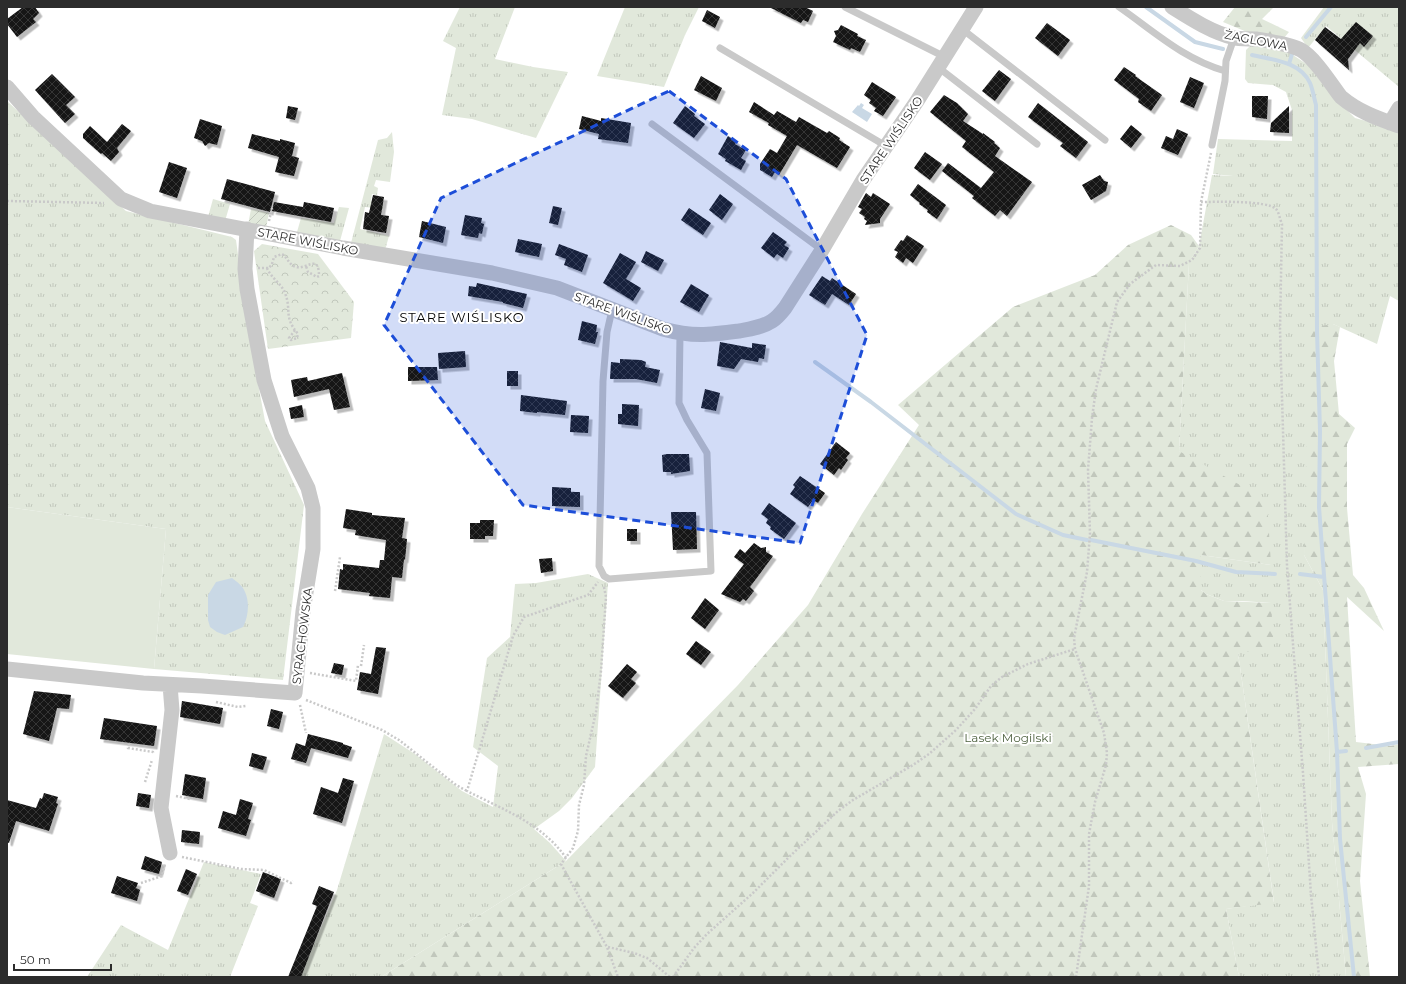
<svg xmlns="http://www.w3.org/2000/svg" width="1406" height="984" font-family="Montserrat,sans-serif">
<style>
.grass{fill:url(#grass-tufts)}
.forest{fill:url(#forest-firs)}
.park{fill:url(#park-crowns)}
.garden{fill:url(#garden-furrows)}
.pitch{fill:#e1e8db}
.water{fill:#c9d8e5}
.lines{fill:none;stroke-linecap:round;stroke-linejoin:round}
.stream{stroke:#c9d8e5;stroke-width:4}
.building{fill:url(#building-cross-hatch);filter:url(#shadow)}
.path{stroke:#c9c9c9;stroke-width:2.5;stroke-dasharray:2 2;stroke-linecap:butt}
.service{stroke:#c9c9c9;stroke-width:7}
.minor{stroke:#c9c9c9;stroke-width:15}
.marked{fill:#1d4ed8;fill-opacity:0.2;stroke:#1d4ed8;stroke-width:3;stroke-dasharray:8 5;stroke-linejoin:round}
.labels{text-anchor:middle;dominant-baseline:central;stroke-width:4;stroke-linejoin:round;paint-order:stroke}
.street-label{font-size:12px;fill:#2c2c2c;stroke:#fff}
.park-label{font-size:12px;fill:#4d613f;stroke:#fff}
.neighbourhood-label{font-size:13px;letter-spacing:1px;fill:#000;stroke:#fff}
</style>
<defs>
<pattern id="grass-tufts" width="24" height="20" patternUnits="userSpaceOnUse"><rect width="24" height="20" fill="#e1e8db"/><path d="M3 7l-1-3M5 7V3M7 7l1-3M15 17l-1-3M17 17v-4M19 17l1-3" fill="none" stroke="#c1c7bc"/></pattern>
<pattern id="forest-firs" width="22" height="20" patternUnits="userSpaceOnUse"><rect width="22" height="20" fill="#e1e8db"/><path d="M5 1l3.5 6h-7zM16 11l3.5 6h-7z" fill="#c1c7bc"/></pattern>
<pattern id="park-crowns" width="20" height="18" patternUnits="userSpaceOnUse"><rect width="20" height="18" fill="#e1e8db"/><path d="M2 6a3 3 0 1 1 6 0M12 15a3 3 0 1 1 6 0" fill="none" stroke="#c1c7bc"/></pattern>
<pattern id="garden-furrows" width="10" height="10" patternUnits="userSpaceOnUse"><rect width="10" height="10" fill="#e1e8db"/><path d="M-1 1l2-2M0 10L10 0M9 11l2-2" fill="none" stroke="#c1c7bc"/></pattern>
<pattern id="building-cross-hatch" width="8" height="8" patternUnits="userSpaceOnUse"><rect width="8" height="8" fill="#131313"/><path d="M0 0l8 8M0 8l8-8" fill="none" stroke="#363636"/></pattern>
<filter id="shadow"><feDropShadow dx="3.5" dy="3.5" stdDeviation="0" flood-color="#0004"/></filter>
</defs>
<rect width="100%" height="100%" fill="#fff"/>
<path class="grass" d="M460,7H515L495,59L533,67L568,72L536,138L472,119L442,115L456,48L443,41Z
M625,7H699L685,35L664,87L597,76Z
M1324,7H1399V87L1326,26L1308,48L1301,38Z
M1251,45L1284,49L1308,65L1329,92L1355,118L1384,126L1399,133V301L1390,296L1377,344L1333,324L1304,555L1323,590L1332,822L1346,977H1239L1226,909L1274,902L1238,653L1271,603L1242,601H1224L1206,594L1201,590V555L1271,565L1179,451L1189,263L1199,246L1212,175L1233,176L1213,174L1218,139L1292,141V110L1286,92L1273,85L1248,83L1245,79L1246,50Z
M7,101L126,211L232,237L236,240L249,335L265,421L304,505L283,680L154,669L166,529L7,507Z
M392,132L394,152L390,182L376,180L374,186L378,188L377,195L372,194L371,201L383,204V209L365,207L360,229L389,236L385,250L351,243L378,140L387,138Z
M213,199L230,204L225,221L208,217Z
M339,207L349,208L340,241L297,232L301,218L334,223Z
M588,574L608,583L595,767L572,798L559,811L534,829L550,843L566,861L381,977H300L337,890L384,734L415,754L462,791L493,807L498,766L473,747L487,658L510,637L515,584L536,583Z
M204,862L261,874L250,903L258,906L230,977H87L121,925L168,950Z"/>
<path class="forest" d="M1235,7H1274L1262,19L1289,32L1284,38L1247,32L1223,22Z
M1171,225L1191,235L1199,246L1189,263L1179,451L1267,500L1271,565L1201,555V590L1206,594L1224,601L1271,603L1274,649L1238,653L1274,903L1226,909L1239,977H381L566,861L738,685L808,605L862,514L919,425L898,405L1013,307L1095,275L1128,245Z
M1333,324L1340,327L1334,361L1339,414L1355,428L1347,444V508L1353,575L1364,588L1384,631L1347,597L1356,742L1390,746L1399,744V764L1358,767L1366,794L1360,881L1370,977H1346L1332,822L1323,590L1304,555L1309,328Z"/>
<path class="park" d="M262,244L318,254L354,302L351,338L268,349L254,251Z"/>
<path class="garden" d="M251,209L269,213L266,228L248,225Z"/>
<path class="pitch" d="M7,507L166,529L154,669L7,654Z"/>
<path class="water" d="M861,103L864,105L862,108L872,114L867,122L852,112L858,105L859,106Z
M232,578C237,582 243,586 245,592C250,602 248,618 243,627L225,635L217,632L210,627L208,620V595L216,582Z"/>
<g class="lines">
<path class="stream" d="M1146,7L1195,42L1223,49
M1306,37L1331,7
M1252,55C1272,60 1300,61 1310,83C1313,90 1314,98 1316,105L1317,332L1320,431L1319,507L1337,752L1340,839L1354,977
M1289,64L1292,54
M815,362L871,402L1016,514L1063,535L1087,540
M1091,540L1196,561L1236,572L1275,574
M1300,574L1324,577
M1366,748L1399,742
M1337,752L1346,751"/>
</g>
<path class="building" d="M23,7H35L39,13L33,19L36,22L17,37L7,24V19Z
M769,7H805L813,11L808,22L803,20L801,23Z
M707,10L720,17L715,28L702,21Z
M1356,22L1373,36L1364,47L1360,43L1348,59L1349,70L1315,40L1325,27L1341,39Z
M1047,23L1070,40L1058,56L1035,38Z
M841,25L858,34L857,36L866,40L860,52L851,48L850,50L833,42L836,36L834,31L838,30Z
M1124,67L1136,75L1135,76L1162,95L1151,111L1138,102L1139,99L1114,80Z
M999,70L1011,79L995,101L982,91Z
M52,74L75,97L66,105L75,114L65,123L35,90Z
M701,76L722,88L716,101L694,90Z
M1190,77L1204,83L1194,108L1180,102Z
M872,82L896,97L883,116L874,111L876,108L869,103L871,100L864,95Z
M944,95L957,103L968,114L963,121L983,134V133L995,142L994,143L1000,148L995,156L1032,182L1007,216L1000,210L995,216L972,198L974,196L942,171L948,163L981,188L994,172L962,147L966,141L930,112Z
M1252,96H1268L1267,119L1252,117Z
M754,102L774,115L777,111L796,122L799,117L827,133L829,131L840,138L839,140L850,147L837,168L797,145L779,175L775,172L772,177L760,170V164L770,149L777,153L787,136L768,125L769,123L749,112Z
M1038,103L1088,142L1076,158L1060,146L1063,143L1028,117Z
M288,106L298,108L295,120L286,118Z
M685,106L695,114L694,116L705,124L694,138L673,123Z
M1289,106V133L1270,132L1271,123Z
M582,116L601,121V118L631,123L628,143L598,139L599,134L579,129Z
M200,119L222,126L217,145L209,143L205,146L202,141L194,138Z
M122,124L131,131L117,148L119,152L111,161L102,153L101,154L83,138V134L90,126L107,142Z
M1131,125L1142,134L1131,148L1120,139Z
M1177,129L1188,134L1178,155L1161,148L1166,136L1173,139Z
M252,134L280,141V139L295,143L292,156L299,158L294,176L275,172L279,157L248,148Z
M728,136L737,142L735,144L746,150L741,158L746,161L741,170L725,161L726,159L718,154Z
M925,152L942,164L930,180L914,168Z
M169,162L187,168L177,198L159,192Z
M1100,175L1104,181L1108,182L1106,191L1091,200L1082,185Z
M227,179L275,192L270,212L221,199Z
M918,184L946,205L937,219L927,212L928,210L919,204L920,203L910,195Z
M866,193L871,197L873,193L890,204L880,219V223L865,225L867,221L864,219L865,217L859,213L862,209L858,207Z
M720,194L733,204L722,220L709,210Z
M373,195L384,197L381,215L389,216L386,233L363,229L365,212L369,213Z
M274,202L303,207L304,202L334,208L331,222L272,211Z
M553,206L562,208L558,225L549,223Z
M689,208L711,223L703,235L681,220Z
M465,215L482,218L481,223L484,224L482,234L479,233L478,238L461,235Z
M422,221L446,227L443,243L419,237Z
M773,232L787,242L784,245L789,248L783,258L777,254L774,258L761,248Z
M907,235L924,246L913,263L906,258L903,263L895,257L898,252L894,250L901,240L903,241Z
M518,239L542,244L539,257L515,252Z
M559,244L588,255L582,272L564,265L566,259L555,255Z
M646,251L664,260L658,271L641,262Z
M620,253L636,262L626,279L641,288L633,301L603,283Z
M822,276L830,281L832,278L856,294L849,305L832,294L825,305L809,295Z
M477,283L527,294L523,308L503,303V302L468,296L469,286L476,287Z
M691,284L709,295L699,312L680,302Z
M582,321L597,325L596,332H598L595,344L578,340Z
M720,342L752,348V343L766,345L764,359L759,358L758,362L741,359L734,369L717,366Z
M465,351L466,367L439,369L438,353Z
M620,359L641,360L646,362L645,367L660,370L657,383L636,379H610L611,362L620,363Z
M408,367H437L438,380L408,381Z
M507,371H518V386H507Z
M342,373L350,407L334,410L329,389L294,397L291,380L307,377L308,381Z
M705,389L720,393L716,411L701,408Z
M521,395L567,401L565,415L537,412V413L520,411Z
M622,404L639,405L638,426L618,424V414H622Z
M302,405L304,417L291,419L289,408Z
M571,415L589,416L588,433L570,432Z
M836,442L850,453L846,458L848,460L841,470L839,468L834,475L820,464Z
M667,454H689L690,471L671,474V472H663L662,455Z
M800,476L825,493L818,503L813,500L808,507L790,494L795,487L793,485Z
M552,487L571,488V492H580V507L552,506Z
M769,503L796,523L784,539L770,529L771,527L766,523L768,519L761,514Z
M346,509L372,513V515L405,518L402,538L407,539L405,560L404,559L402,578L392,577L390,598L369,596L370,593L338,589L340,569L343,570V564L379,568L380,560H384L386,540L355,535L356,530L343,528Z
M671,512H696L697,549L673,550Z
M480,520H494L493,536H485V539H470V523H480Z
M627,529H637V541H627Z
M754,543L761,548L766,547V552L773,556L750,587L754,591L746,601L743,599L740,602L721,594L744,564L734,557L740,549L745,553Z
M552,558L553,571L541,573L539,559Z
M705,598L719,610L705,629L691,618Z
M696,641L711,652L701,665L686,654Z
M376,647L386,648L378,694L357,690L360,672L371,674Z
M334,663L344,665L342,675L331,673Z
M627,664L637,672L631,679L636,683L623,698L608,686Z
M34,691L71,695L69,709L57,708L49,741L23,734Z
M182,701L223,708L220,724L180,717Z
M271,709L283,712L279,729L267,726Z
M104,718L157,726L154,746L100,739Z
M308,734L343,743V744L352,747L348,758L311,748L306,763L291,759L296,743L305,746Z
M252,753L267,757L263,770L249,766Z
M185,774L206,778L203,799L182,795Z
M343,778L354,781L342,823L313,814L321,787L338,793Z
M44,793L58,797L56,803L58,804L49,831L16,821L9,843L7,842V800L36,808L40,798L42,799Z
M138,793L151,795L149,808L136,806Z
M240,799L253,803L248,819L251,820L246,836L218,828L223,811L236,815Z
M182,830L200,832L199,844L181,842Z
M145,856L162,862L159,874L141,869Z
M186,869L197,874L188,895L177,891Z
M263,872L281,879L274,898L256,891Z
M117,876L138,883L136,888L140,890L137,901L111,893Z
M319,886L334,892L301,977H288L317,906L312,904Z"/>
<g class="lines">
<path class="path" d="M7,201L104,203
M1201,202C1215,202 1267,200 1276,209C1279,212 1280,220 1282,224L1280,329L1287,566L1303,773L1311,895L1319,977
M269,221L272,208
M258,268H269L272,264L274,257L282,254C288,258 289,265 296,267C306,270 319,253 319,276L317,277L308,272L306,266
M267,268C271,278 281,283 285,293C292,311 283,316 298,334L297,338L291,340L289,338L295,330
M604,587L606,597L601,671L596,712L586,756L584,785L579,805L578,831L573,848L561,864L607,947L618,977
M335,591L340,557
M361,666L364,645
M310,673L356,681L358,665
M306,700L382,730L399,740L456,785L467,791
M216,702L238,707L246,706
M300,705L306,733
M129,744L128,748L153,752V753
M145,782L152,760
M176,796L190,799
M182,857L241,869L264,870L291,883L293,881
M566,858C543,824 502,809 467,791L513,636L524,617L588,595L598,582
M141,883L162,876L165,864
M608,947L634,953L647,958L670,977
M673,977L694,948L707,934L753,893L788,858L838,811L853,800L913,765L929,754L956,730L975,709L991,686L1002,677L1028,664L1075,649
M1076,977L1089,886V834L1095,802L1106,765L1107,753L1104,733L1075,649L1074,638L1087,572L1090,534L1088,470L1092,418L1096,389L1117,302L1130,284L1156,265L1180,266L1192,260L1200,248L1201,202L1211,153"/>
<path class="service" d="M845,7L945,57
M1119,7C1155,32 1182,58 1225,71
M962,29L1105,140
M720,48L886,146
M939,68L1037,144
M652,124L822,250
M1212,145L1225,81L1226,61L1234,38
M612,310L607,332L603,381L599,566L604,576L609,579L711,571L707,453L687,420L679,403L680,334"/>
<path class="minor" d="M1172,7C1191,19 1213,33 1235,38C1242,39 1249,39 1256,39C1269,41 1291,44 1301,50C1315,58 1331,84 1341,97C1359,112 1377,118 1399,126
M7,87L33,117L121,199L150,211L343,248L492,273L557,288L663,329C692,337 709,335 739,331C750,329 763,327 772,321C777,318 781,313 785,308L822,250L863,180L917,101L976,7
M1390,123L1399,108
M7,669L143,683L202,686L295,693L303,611L313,549V508L308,488L282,436L264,380L247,289L245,269L247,229
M170,853L161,808L172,710L170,685"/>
</g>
<path class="marked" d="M669,91L786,179L867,335L800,543L523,505L384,325L441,198Z"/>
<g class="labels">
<g class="street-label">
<text transform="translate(1256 40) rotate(11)">ŻAGLOWA</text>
<text transform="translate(891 140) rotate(-56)">STARE WIŚLISKO</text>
<text transform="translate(308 241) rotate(11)">STARE WIŚLISKO</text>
<text transform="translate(623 313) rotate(20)">STARE WIŚLISKO</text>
<text transform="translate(302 636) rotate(-83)">SYRACHOWSKA</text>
</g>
<g class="park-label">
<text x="1008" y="737">Lasek Mogilski</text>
</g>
<g class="neighbourhood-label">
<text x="462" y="317">STARE WIŚLISKO</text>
</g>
</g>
<rect width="1406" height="984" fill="none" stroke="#2c2c2c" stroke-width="16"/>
<path d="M14 964v6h97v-6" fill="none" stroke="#2c2c2c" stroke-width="2"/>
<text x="20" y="964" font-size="12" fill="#2c2c2c" stroke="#ffffff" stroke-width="3" paint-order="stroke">50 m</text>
</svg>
